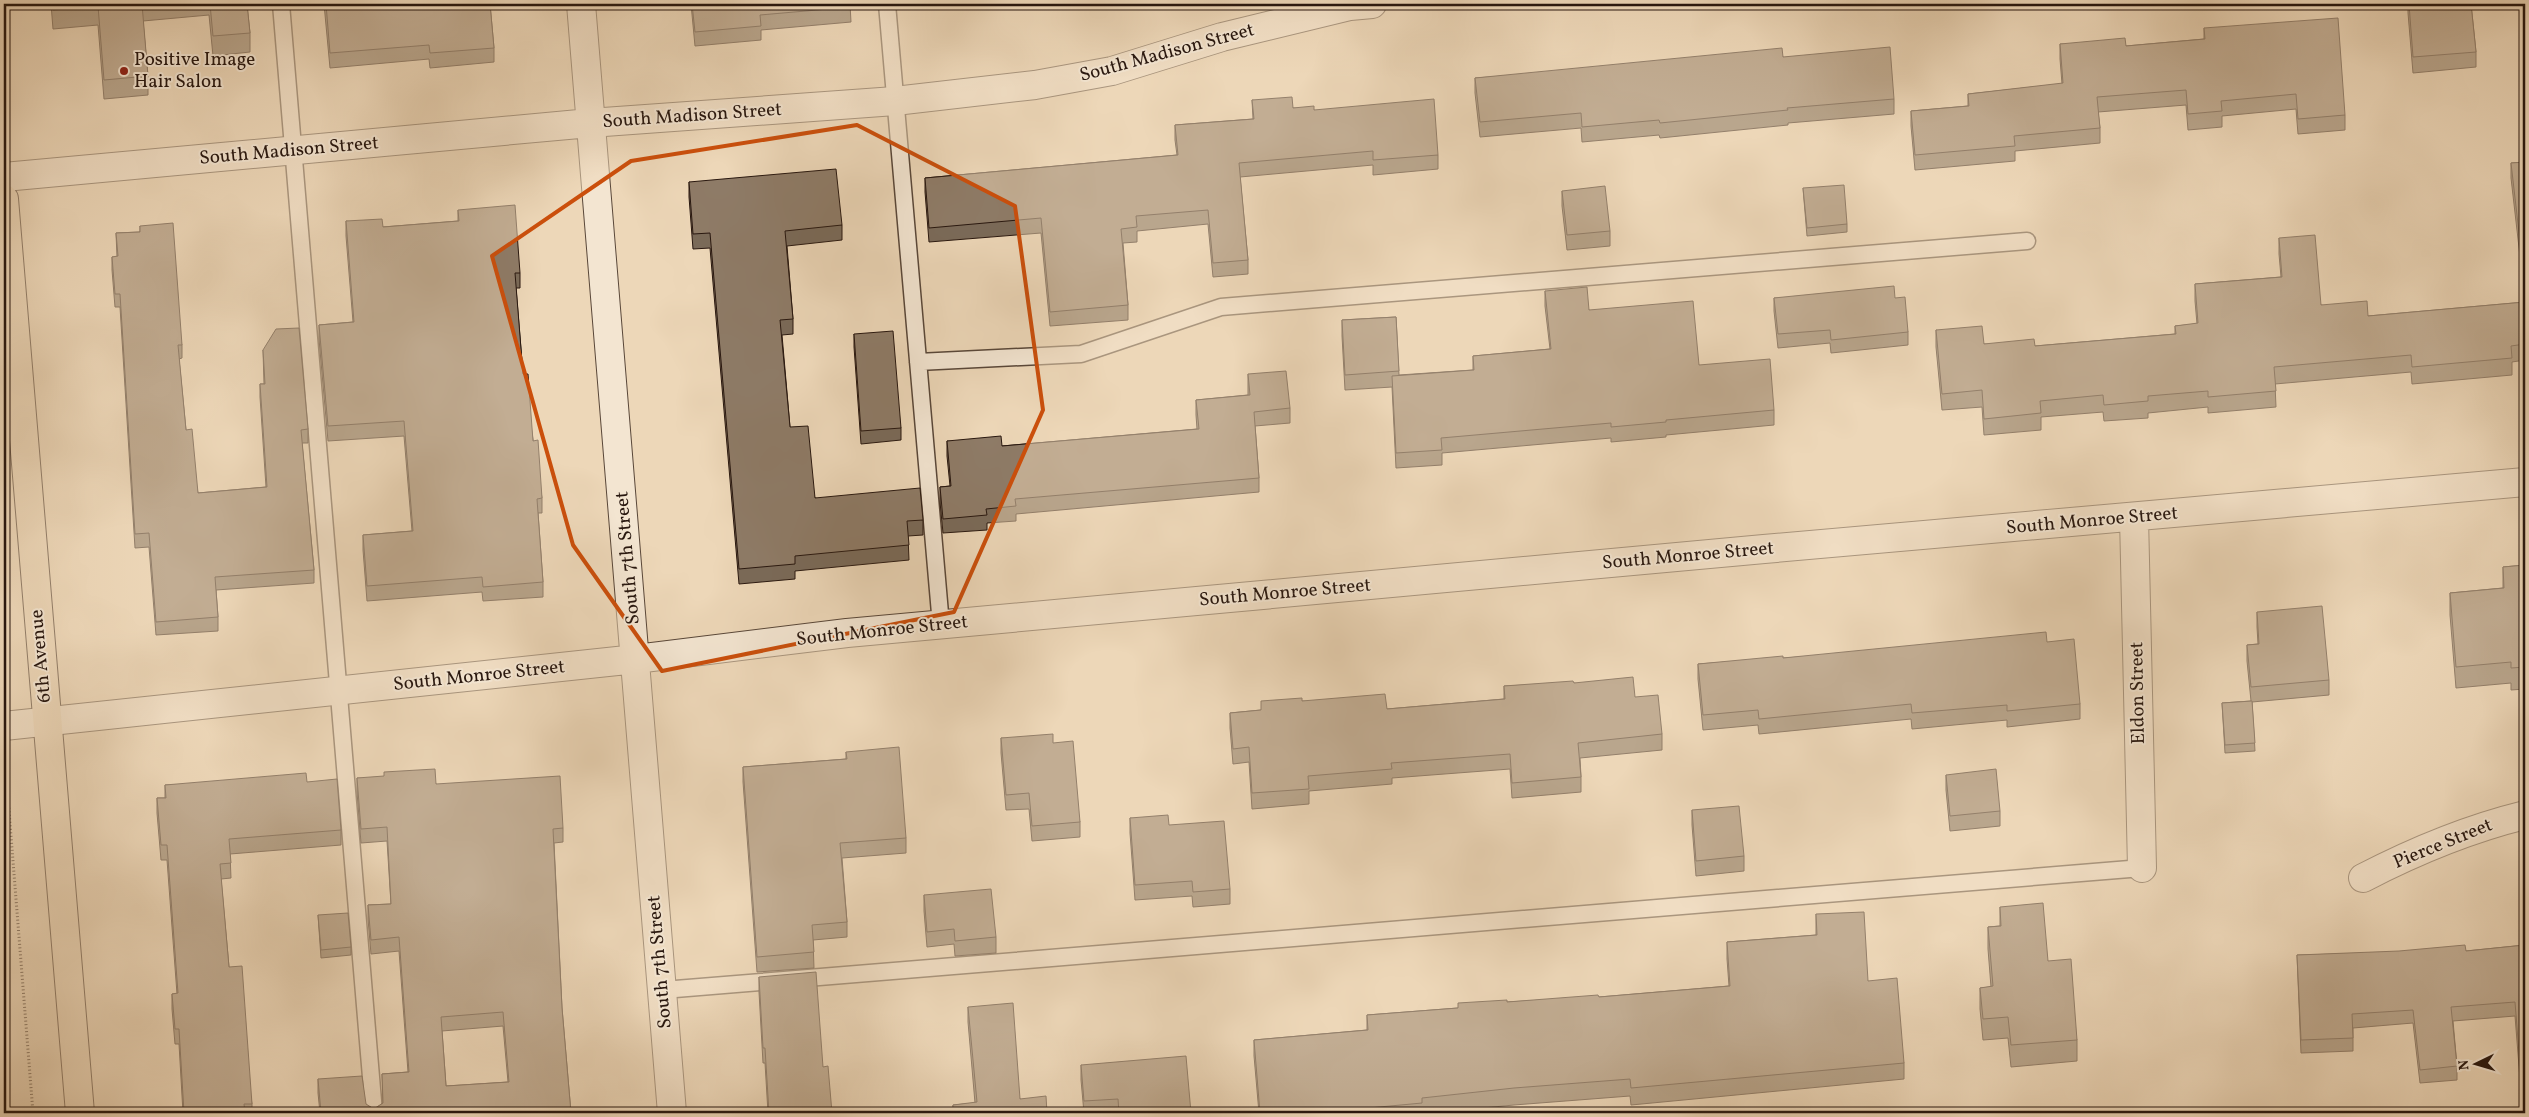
<svg xmlns="http://www.w3.org/2000/svg" width="2529" height="1117" font-family="Vollkorn,serif">
<style>
.lines{fill:none;stroke-linecap:round;stroke-linejoin:round}
.service-casing{stroke:#594739;stroke-width:19}
.minor-casing{stroke:#594739;stroke-width:30}
.primary-casing{stroke:#28170f;stroke-width:30}
.path{stroke:#28170f;stroke-width:3;stroke-dasharray:1 2.5;stroke-linecap:butt}
.service{stroke:#f3e5d1;stroke-width:16}
.minor{stroke:#f3e5d1;stroke-width:28}
.primary{stroke:#edd7b8;stroke-width:28}
.wall{fill:#7a6a59;stroke:#28170f;fill-rule:evenodd}
.building{fill:#8e7b67;stroke:#28170f;fill-rule:evenodd}
.marked{fill:none;stroke:#cb4f0c;stroke-width:4;stroke-linejoin:round}
.poi-dot{fill:#8f2418;stroke:#f3e5d1;stroke-width:2}
.labels{text-anchor:middle;dominant-baseline:central;stroke-width:4;stroke-linejoin:round;paint-order:stroke}
.street-label{font-size:19px;fill:#28170f;stroke:#f3e5d1}
.poi-label{font-size:19px;fill:#28170f;stroke:#f3e5d1;text-anchor:start}
</style>
<rect width="100%" height="100%" fill="#edd7b8"/>
<filter id="stains"><feTurbulence type="fractalNoise" baseFrequency=".004" numOctaves="4"/><feColorMatrix values="0 0 0 0 .2 0 0 0 0 .09 0 0 0 0 .02 0 0 0 .5 -.17"/></filter>
<radialGradient id="worn" r=".72"><stop offset=".6" stop-color="#630" stop-opacity="0"/><stop offset="1" stop-color="#630" stop-opacity=".3"/></radialGradient>
<g class="lines">
<g class="service-casing">
<path id="service" d="M281,4L374,1113
M887,4L941,625
M918,362L1081,354L1221,307L2027,241
M663,990L2142,868"/>
</g>
<g class="minor-casing">
<path id="minor" d="M581,4L672,1113
M4,177L590,123L895,101L1035,85L1112,71L1222,37L1350,6L1372,4
M2134,517L2142,868
M4,726L636,659L847,633L1764,549L2525,482
M2363,878C2415,851 2468,829 2525,815"/>
</g>
<g class="primary-casing">
<path id="primary" d="M4,199L80,1113"/>
</g>
<path class="path" d="M6,773L33,1113"/>
<use href="#service" class="service"/>
<use href="#minor" class="minor"/>
<use href="#primary" class="primary"/>
</g>
<path class="wall" d="M51,4H254V5H247L250,33V52L213,56L209,15L143,21L148,76V95L104,99L98,25L53,29Z
M324,4H490L494,48V62L430,68L429,59L330,68Z
M691,4H850L851,22L761,30V40L695,46Z
M2408,4H2471L2476,52V67L2413,73L2408,13Z
M2204,28L2345,115V130L2298,134L2296,109L2222,116V127L2188,130L2186,105L2098,112L2100,128V143L2015,151V161L1915,170L1911,126V111L1968,106V94L2062,84L2060,59V44L2126,46L2204,39Z
M1783,57L1894,99V114L1788,123V125L1660,138L1659,135L1582,142L1581,128L1480,137L1475,93V78Z
M1252,100L1293,108L1314,110L1438,155V169L1373,175V165L1240,177L1248,260V274L1213,277L1208,224L1137,231V242L1123,243L1128,305V320L1050,326L1041,233L929,242L925,192V178L1177,155L1175,140V125L1253,119Z
M2525,162V265H2521L2511,178V163Z
M689,182L842,225V240L787,246L793,319V334L782,335L790,427L815,498L923,520V535L908,536L909,560L795,571V579L739,584L710,248L693,249L689,197Z
M1803,188L1847,224V232L1807,236Z
M1562,191L1610,231V246L1567,250L1562,206Z
M458,210L520,273V288H516L523,374L542,498V513H538L543,582V597L483,601L482,592L367,601L363,550V535L412,531L404,436L328,441L319,339V325L353,322L346,236V221L383,227L458,221Z
M140,226L182,345V358L179,359L186,430L198,493L266,487L260,397V384H264L263,350L308,429V443H302L314,570V583L216,590L218,617V631L156,635L149,547L135,548L120,307H115L112,270V257H117L116,233L140,232Z
M2279,238L2321,305L2368,316L2525,302V360L2512,362V375L2412,384L2411,372L2275,384L2276,407L2208,413V407L2148,413V418L2104,421L2103,412L2041,417V430L1984,435L1982,407L1942,410L1936,347V330L1984,344L2035,346L2175,334V326L2197,324L2195,301V284L2281,277L2279,254Z
M1545,291L1589,310L1699,365L1774,410V425L1666,435V437L1611,442V438L1442,453V465L1396,468L1392,387L1345,390L1342,336V320L1396,317L1399,375L1473,370V356L1550,349L1545,306Z
M1774,298H1895L1908,332V345L1831,353L1830,343L1778,348L1774,311Z
M854,334L901,428V440L861,444L854,347Z
M1248,374L1290,408V423L1255,426L1259,478V492L1016,514V521L987,523V530L943,533L940,502V487L950,486L947,456V441L1002,446L1197,429L1196,415V400L1248,395Z
M2525,565V689L2511,690V683L2456,688L2450,615V593L2503,588V567Z
M2257,612L2329,680V695L2252,702L2255,751L2225,753L2222,703L2251,701L2247,661V645L2258,644L2257,627Z
M2047,642L2080,704V719L2007,727V720L1912,729L1911,719L1759,734L1758,725L1703,730L1698,679V664L1783,658Z
M1574,683L1635,697L1662,734V750L1580,758L1581,777V792L1512,798L1510,769L1392,778V784L1309,791V804L1252,809L1249,762L1233,764L1230,728V713L1261,710L1302,701L1387,709L1504,699V686Z
M1001,738L1053,743L1080,822V837L1032,841L1029,809L1006,810L1001,753Z
M846,752L906,838V853L842,858L847,922V937L813,940L814,968L757,972L743,782V767L846,759Z
M1946,775L2000,811V826L1950,831L1946,790Z
M357,778L436,784L563,828V842L554,843L562,1008L571,1113H320L318,1093V1079L374,1109L383,1103L382,1074L408,1072L399,951L371,954L368,919V905L391,904L387,841L361,843L357,792ZM503,1026L508,1082L446,1086L442,1031Z
M307,782L341,830V845L230,854L231,878L221,879L229,967L252,1104V1113H183L179,1044H175L172,1009V994H177L167,860H161L157,813V798H165V785Z
M1692,810L1744,856V871L1696,876L1692,825Z
M1130,818L1169,825L1230,889V904L1193,907L1192,896L1135,900L1130,833Z
M924,895L996,937V953L955,956L954,944L927,947L924,911Z
M2000,907L2048,961L2077,1040V1061L2011,1067L2008,1038L1983,1040L1980,1009V988L1991,987L1988,949V927L2000,926Z
M1816,914L1868,981L1904,1063V1079L1631,1105L1630,1096L1514,1105L1431,1113H1259L1254,1056V1040L1367,1030V1015L1458,1008L1507,1002L1599,997L1729,986L1727,959V942L1816,935Z
M318,915L351,947V955L321,958Z
M2525,945V1079H2520L2515,1016L2453,1021L2457,1066V1080L2420,1083L2413,1023L2353,1028V1051L2301,1053L2297,955L2466,951Z
M759,977L823,1067L832,1113H768L765,1063H763L759,992Z
M968,1007L1020,1099L1047,1113H953V1105L975,1103L968,1022Z
M1081,1065L1191,1113H1084L1081,1080Z"/>
<path class="building" d="M53,4H142L148,76L104,80L98,6L53,10Z
M210,4H247L250,33L213,36Z
M326,4H490L494,48L430,53L429,45L330,53Z
M692,4H850L851,7L760,15L761,26L695,32Z
M2409,4H2471L2476,52L2413,57Z
M2338,18L2345,115L2298,119L2296,94L2221,101L2222,111L2188,114L2186,90L2097,97L2100,128L2014,136L2015,146L1915,155L1911,111L1969,106L1968,94L2063,83L2060,44L2125,38L2126,46L2205,39L2204,28Z
M1890,47L1894,99L1787,108L1788,110L1660,123L1659,120L1582,127L1581,113L1480,122L1475,78L1782,48L1783,57Z
M1292,97L1293,108L1314,106V110L1434,99L1438,155L1373,160V151L1239,163L1248,260L1213,263L1208,210L1136,216L1137,227L1121,229L1128,305L1050,312L1041,218L929,228L925,178L1178,155L1175,125L1254,119L1252,100Z
M2525,162V250H2521L2511,163Z
M836,169L842,225L785,231L793,319L780,320L790,427L808,426L815,498L920,488L923,520L907,521L909,545L795,556V564L739,569L710,233L693,234L689,182Z
M1844,185L1847,224L1807,228L1803,188Z
M1605,186L1610,231L1567,235L1562,191Z
M515,205L520,273H515L523,374H528L533,441L538,440L542,498L537,499L543,582L483,587L482,577L367,586L363,535L413,531L404,421L328,426L319,325L354,322L346,221L382,219L383,227L459,221L458,210Z
M173,223L182,345H178L186,430L192,429L198,493L267,487L260,384H265L263,350L276,329L299,328L308,429L301,430L314,570L215,577L218,617L156,622L149,533L135,534L120,294H115L112,257L118,256L116,233L140,232V226Z
M2315,235L2321,305L2367,301L2368,316L2525,302V344L2511,346L2512,358L2412,367L2411,355L2274,367L2276,391L2208,397V391L2148,396V401L2104,405L2103,395L2040,401L2041,413L1984,419L1982,390L1942,394L1936,330L1982,326L1984,344L2034,339L2035,346L2176,334L2175,326L2198,323L2195,284L2282,277L2279,238Z
M1894,286L1895,298L1905,297L1908,332L1831,340L1830,330L1778,334L1774,298Z
M1587,287L1589,310L1693,301L1699,365L1770,359L1774,410L1666,420V422L1611,427V423L1441,438L1442,450L1396,453L1392,376L1474,370L1473,356L1551,349L1545,291Z
M1396,317L1399,371L1345,375L1342,320Z
M893,331L901,428L861,431L854,334Z
M1286,371L1290,408L1254,412L1259,478L1015,499L1016,506L986,509L987,515L943,519L940,487L951,486L947,441L1001,436L1002,446L1199,429L1196,400L1250,395L1248,374Z
M2525,565V667L2511,668V662L2456,667L2450,593L2504,588L2503,567Z
M2322,606L2329,680L2251,687L2247,645L2259,644L2257,612Z
M2046,632L2047,642L2074,639L2080,704L2007,711V705L1912,713L1911,704L1759,719L1758,710L1703,715L1698,664L1783,656V658Z
M1633,677L1635,697L1658,695L1662,734L1578,743L1581,777L1512,783L1510,754L1391,763L1392,769L1308,776L1309,789L1252,793L1249,747L1233,749L1230,713L1261,710V701L1302,698V701L1385,694L1387,709L1505,699L1504,686L1573,681L1574,683Z
M2252,701L2255,743L2225,745L2222,703Z
M1053,734V743L1073,741L1080,822L1032,826L1029,793L1006,795L1001,738Z
M899,747L906,838L840,843L847,922L812,925L814,952L757,957L743,767L847,759L846,752Z
M435,769L436,784L560,776L563,828L553,829L562,1008L571,1113H321L318,1079L362,1076L366,1104L374,1109L383,1103L382,1074L409,1072L399,937L371,940L368,905L391,904L387,827L361,829L357,778L384,776V772ZM503,1012L509,1082L446,1086L441,1017Z
M1996,769L2000,811L1950,816L1946,775Z
M306,773L307,782L337,779L341,830L229,839L231,863L220,864L229,967L242,966L252,1104H244L245,1113H184L179,1029H175L172,994L178,993L167,845H161L157,798H166L165,785Z
M1739,806L1744,856L1696,861L1692,810Z
M1168,815L1169,825L1224,821L1230,889L1193,892L1192,881L1135,885L1130,818Z
M991,889L996,937L955,941L954,929L927,932L924,895Z
M2043,903L2048,961L2071,959L2077,1040L2011,1045L2008,1017L1983,1019L1980,988L1993,986L1988,927L2001,926L2000,907Z
M1864,912L1868,981L1897,978L1904,1063L1631,1088L1630,1079L1514,1088L1422,1098V1103L1326,1112V1113H1260L1254,1040L1368,1030L1367,1015L1458,1008V1003L1507,1000V1002L1598,995L1599,997L1730,986L1727,942L1817,935L1816,914Z
M348,913L351,947L321,950L318,915Z
M2465,945L2466,951L2525,945V1065H2520L2515,1002L2451,1007L2457,1066L2420,1070L2413,1010L2352,1014L2353,1038L2301,1040L2297,955L2399,951Z
M816,972L823,1067L828,1066L832,1113H769L765,1048H763L759,977Z
M1013,1003L1020,1099L1046,1096L1047,1113H953V1105L977,1102L968,1007Z
M1186,1056L1191,1113H1119L1118,1099L1084,1101L1081,1065Z"/>
<path d="M0 0H2529V1117H0ZM857,125L1015,206L1043,410L954,612L662,671L573,545L492,256L631,161Z" fill="#edd7b8" fill-opacity=".55" fill-rule="evenodd"/>
<path class="marked" d="M857,125L1015,206L1043,410L954,612L662,671L573,545L492,256L631,161Z"/>
<circle class="poi-dot" cx="124" cy="71" r="5"/>
<g class="labels">
<g class="street-label">
<text transform="translate(1167 53) rotate(-15)">South Madison Street</text>
<text transform="translate(692 116) rotate(-4)">South Madison Street</text>
<text transform="translate(289 151) rotate(-5)">South Madison Street</text>
<text transform="translate(2092 521) rotate(-5)">South Monroe Street</text>
<text transform="translate(1688 556) rotate(-5)">South Monroe Street</text>
<text transform="translate(628 558) rotate(-95)">South 7th Street</text>
<text transform="translate(1285 593) rotate(-5)">South Monroe Street</text>
<text transform="translate(882 631) rotate(-6)">South Monroe Street</text>
<text transform="translate(41 656) rotate(-95)">6th Avenue</text>
<text transform="translate(479 676) rotate(-6)">South Monroe Street</text>
<text transform="translate(2138 693) rotate(-91)">Eldon Street</text>
<text transform="translate(2443 844) rotate(-22)">Pierce Street</text>
<text transform="translate(660 962) rotate(-95)">South 7th Street</text>
</g>
<g class="poi-label">
<text x="134" y="60">Positive Image<tspan x="134" dy="22">Hair Salon</tspan></text>
</g>
</g>
<rect width="2529" height="1117" fill="none" stroke="#edd7b8" stroke-width="20"/>
<rect x="5" y="5" width="2519" height="1107" fill="none" stroke="#28170f" stroke-width="2.5"/>
<rect x="10" y="10" width="2509" height="1097" fill="none" stroke="#28170f"/>
<g transform="translate(2476 1064) rotate(265)" stroke="#f3e5d1" stroke-width="4" paint-order="stroke">
<path d="M0-4L9 19L0 12L-9 19Z" fill="#28170f"/>
<text y="-8" font-size="14" font-weight="bold" text-anchor="middle" fill="#28170f">N</text>
</g>
<rect width="100%" height="100%" filter="url(#stains)"/>
<rect width="100%" height="100%" fill="url(#worn)"/>
</svg>
